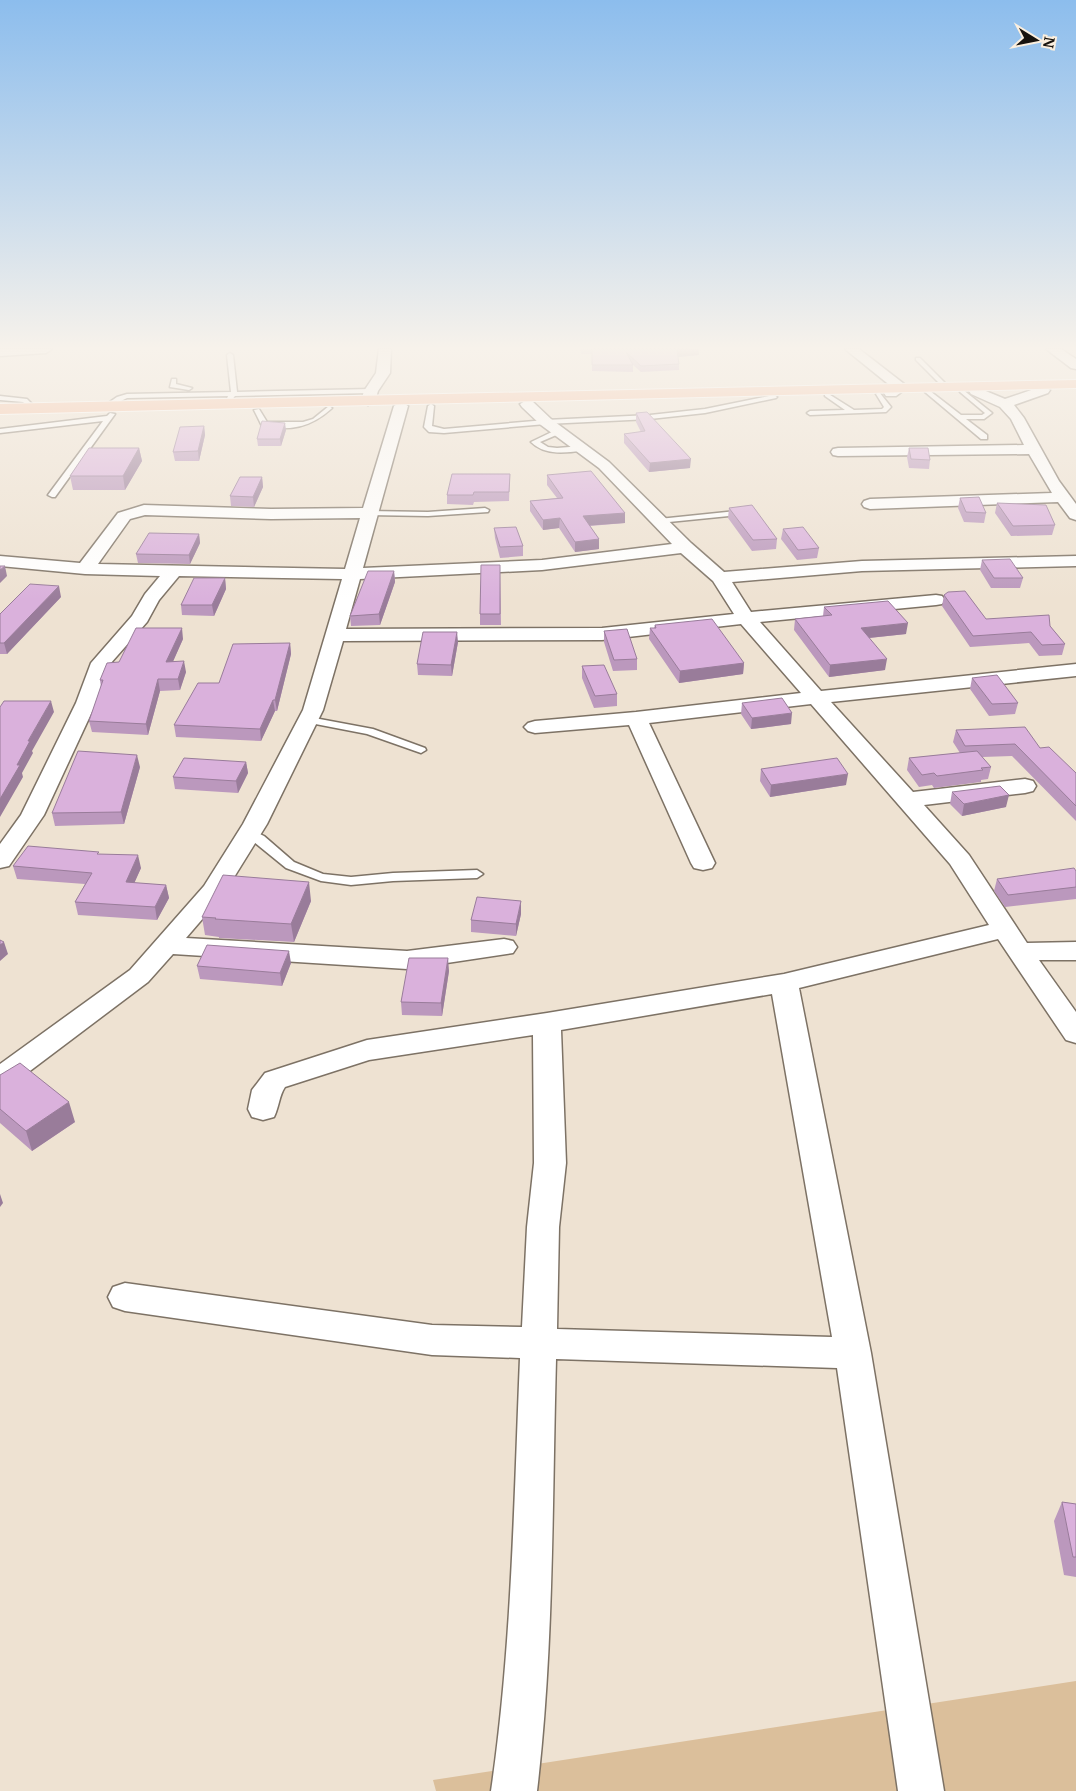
<svg xmlns="http://www.w3.org/2000/svg" width="1076" height="1791" font-family="Merriweather,serif">
<style>
.green{fill:#dbbf9b}
.lines{fill:none;stroke-linecap:round;stroke-linejoin:round}
.service-casing{stroke:#7d7265;stroke-width:3}
.minor-casing{stroke:#7d7265;stroke-width:3}
.trunk-casing{stroke:#fff;stroke-width:2}
.service{fill:#fff;fill-rule:evenodd}
.minor{fill:#fff;fill-rule:evenodd}
.trunk{fill:#f7b794;fill-rule:evenodd}
.wall{fill:#bb98bd}
.shaded-wall{fill:#997c9a}
.building{fill:#dab1dc;stroke:#997c9a}
</style>
<rect width="100%" height="100%" fill="#eee2d2"/>
<path class="green" d="M1076,1681V1791H436L433,1780Z"/>
<g class="lines">
<g class="service-casing">
<path id="service" d="M230,353L233,355L237,392L371,389L374,391L371,393L235,396L229,403L226,401L228,396L127,398L109,407L104,406L117,397L127,394L231,392L227,355Z
M916,358H920L947,385V387H943L916,360Z
M172,379H176V384L192,388L189,390L170,387Z
M962,389L992,413L984,419H966L987,435V439H981L925,392L930,391L961,415H982L985,413L960,392V390Z
M879,392L891,407L886,412L810,415L807,413L810,411L845,410L825,396V394L827,393L854,410L882,409L884,407L876,394Z
M774,395L777,397L776,398L705,413L650,419L546,424L444,433L429,432L424,427L428,406L431,404L434,406L432,426L444,429L546,420L650,415L705,409Z
M0,396L27,399L36,408L31,409L23,402L0,400Z
M329,406L332,408L331,409C310,428 290,431 262,426L254,410L259,409L267,422H303L313,419Z
M110,413L115,414L55,497H52L48,495L103,421L0,433V429L107,416Z
M558,429H561V433L540,442L548,447L557,448L582,446L586,448L585,450C567,453 545,456 531,442Z
M485,508L489,510L488,512L428,516L368,515L364,513L368,511L428,512Z
M746,510L750,512L749,514L659,523L655,521L659,519Z
M309,717L373,729L425,748L426,750L421,753L367,734L305,722L304,720Z
M249,829L264,836L294,862L323,874L351,877L393,873L477,870L483,874L477,878L393,881L351,885L321,881L286,868L243,833Z"/>
</g>
<g class="minor-casing">
<path id="minor" d="M0,349H52L46,353L0,356Z
M379,349H391L390,373L378,391L375,401L368,405L361,401L364,391L376,373Z
M845,349H859L908,387L896,396H886L884,393L892,387Z
M1046,349H1061L1076,359V369L1071,368Z
M1043,386L1050,390L1048,393L1014,405L1024,418L1059,481L1076,504V520L1070,518L1058,502L870,509L864,507L862,504L864,501L870,499L1052,493L1029,454L838,456L833,455L831,452L833,449L838,448L1024,445L1011,419L1000,407L971,394L969,391L976,387L1005,399Z
M527,400L532,401L551,419L609,462L691,543L724,572L862,561L1076,556V566L862,571L732,582L751,612L936,595L942,596L945,600L942,604L936,605L760,622L821,691L1076,664V676L831,702L913,792L1025,779L1033,781L1036,786L1033,791L1025,793L924,805L969,855L1027,943L1076,942V960H1039L1076,1012V1043L1066,1040L998,939L799,988L871,1353L944,1791H898L837,1368L556,1359C552,1503 554,1648 537,1791H491C512,1648 514,1502 520,1358L432,1355L125,1311L113,1307L108,1297L113,1287L125,1283L432,1325L522,1327L527,1227L534,1163L533,1035L369,1060L285,1087C279,1096 279,1107 274,1117L263,1120L252,1117L248,1109L252,1090L265,1073L367,1040L547,1013L784,974L989,925L950,864L811,704L649,723L715,863L712,868L703,870L694,868L691,863L629,725L535,733L528,731L524,727L528,723L535,721L636,712L801,693L741,624L602,640L343,641L323,710L267,824L223,895L186,938L407,951L504,939L513,941L517,947L513,953L407,969L173,954L148,982L10,1086L0,1090V1064L130,970L204,886L243,824L303,710L342,579L179,576L159,600L147,622L110,664L96,703L44,815L9,866L0,868V844L21,815L76,703L91,663L132,616L145,594L160,576L85,574L0,566V556L80,563L118,513L144,505L271,509L363,508L394,406L401,402L408,406L363,568L542,560L672,544L599,468L541,425L522,407L520,404ZM145,515L271,519L360,518L345,569L98,564L130,519ZM681,553L713,581L734,614L602,628L346,629L360,579L542,570ZM772,994L832,1337L557,1329L559,1227L566,1163L561,1030Z"/>
</g>
<g class="trunk-casing">
<path id="trunk" d="M1076,380V388L0,414V404Z"/>
</g>
<use href="#service" class="service"/>
<use href="#minor" class="minor"/>
<use href="#trunk" class="trunk"/>
</g>
<path class="wall" d="M581,349H699V355L678,357L679,364V370L641,372L633,365V372L592,371V354H581Z
M636,413L690,468L649,472L624,443V434L641,432L636,422Z
M204,426L205,435L199,461H175L173,452Z
M286,430L281,446H258L257,439Z
M139,448L142,461L125,490H73L70,476Z
M909,448L930,460L929,469L909,468L907,457Z
M510,474L509,501L474,502L473,505L447,504V495Z
M547,475L625,513V523L590,526L599,539V549L575,552L559,528L543,530L530,511V501L557,498L547,485Z
M262,477L263,487L254,507L231,506L230,496Z
M960,498L986,513L984,523L964,522L958,508Z
M997,503L1055,525L1052,535L1011,536L995,513Z
M729,508L777,539L776,549L752,551L728,518Z
M494,528L523,546V556L500,558L495,538Z
M783,529L819,548L817,558L797,560L781,539Z
M199,534L200,543L190,564L138,563L136,554Z
M982,560L1023,578L1020,588H991L980,570Z
M500,565L501,625H480V614Z
M394,571L395,582L380,625L351,626L350,616Z
M225,578L226,589L214,616L182,615L181,605Z
M944,595L986,619L1050,626L1065,644L1062,655L1039,656L1029,643L970,647L942,606Z
M61,597L7,654H0V614Z
M824,607L906,634L869,638L885,670L829,677L794,630L795,619L823,616Z
M655,625L744,663L743,674L679,683L649,639L650,628H654Z
M604,631L637,659V670L613,671L604,642Z
M183,639L173,661L186,672L180,690L160,691L148,735L92,732L89,721L101,687L100,680L119,662Z
M458,642L452,676L418,675L417,664Z
M290,643L291,654L277,711H275L261,741L176,737L174,725L219,683Z
M582,666L617,694V706L594,708L582,678Z
M972,678L1018,703L1015,714L989,716L970,689Z
M742,703L791,724L751,729L741,714Z
M956,730L1040,748L1076,773V821L1012,756L982,757L991,767L988,779L981,780V782L934,788L932,785L919,787L907,770L909,758L960,753L953,742Z
M246,762L248,773L238,793L175,789L173,777Z
M140,767L124,824L55,826L52,813Z
M761,769L846,785L770,797L760,781Z
M952,792L1006,807L962,816L950,804Z
M99,854L141,868L134,883L166,885L169,898L157,920L78,915L75,902L85,884L17,879L13,866Z
M1076,871V899L1005,907L994,891L997,879Z
M311,901L294,942L219,938V937L205,935L202,917Z
M521,914L516,936L471,932V920Z
M291,963L282,986L200,979L197,966Z
M449,971L442,1016L402,1015L401,1002Z
M0,1075L75,1122L32,1151L0,1123Z
M1062,1502L1076,1504V1577L1064,1575L1054,1521Z"/>
<path class="shaded-wall" d="M690,349H699V355L677,357V350Z
M285,423L286,430L281,446L280,439Z
M204,426L205,435L199,461L198,451Z
M139,448L142,461L125,490L123,476Z
M691,459L690,468L649,472L650,463Z
M262,477L263,487L254,507L253,497Z
M625,513V523L583,526V516Z
M560,518L559,528L543,530V520Z
M199,534L200,543L190,564L189,555Z
M599,539V549L575,552V542Z
M5,566L7,576L0,583V570Z
M394,571L395,582L380,625L379,614Z
M225,578L226,589L214,616L212,605Z
M59,586L61,597L7,654L4,643Z
M908,623L906,634L859,639L861,628Z
M182,628L183,639L168,673L166,662Z
M457,632L458,642L452,676L451,665Z
M290,643L291,654L277,711L275,700Z
M887,659L885,670L829,677L830,665Z
M184,661L186,672L180,690L178,679Z
M744,663L743,674L679,683L680,671Z
M158,679L160,691L148,735L146,724Z
M273,700L275,711L261,741L260,729Z
M51,701L54,712L32,751L33,753L22,773L23,777L0,817V799L28,741Z
M792,713L791,724L751,729L752,718Z
M137,755L140,767L124,824L121,812Z
M246,762L248,773L238,793L236,781Z
M848,774L846,785L770,797L771,785Z
M1009,795L1006,807L962,816L964,804Z
M138,855L141,868L129,895L126,882Z
M309,882L311,901L294,942L291,924Z
M166,885L169,898L157,920L155,907Z
M521,901V914L516,936V924Z
M4,942L8,954L0,961V945Z
M289,951L291,963L282,986L280,973Z
M448,958L449,971L442,1016L441,1003Z
M69,1102L75,1122L32,1151L26,1131Z
M0,1194L3,1203L0,1207Z"/>
<path class="building" d="M592,349H690L677,350L679,364L641,366L626,352L633,365H592Z
M647,412L691,459L650,463L624,434L645,431L636,413Z
M262,421L285,423L280,439H257Z
M204,426L198,451L173,452L180,427Z
M89,448H139L123,476H70Z
M909,448H928L930,460L911,459Z
M591,471L625,513L583,516L599,539L575,542L560,518L543,520L530,501L563,498L547,475Z
M452,474H510L509,492H474L473,495H447Z
M240,477H262L253,497L230,496Z
M979,497L986,513L966,512L960,498Z
M997,503L1046,505L1055,525L1013,526Z
M752,505L777,539L753,540L729,508Z
M516,527L523,546L500,547L494,528Z
M803,527L819,548L798,550L783,529Z
M149,533L199,534L189,555L136,554Z
M1010,559L1023,578H994L982,560Z
M481,565H500V614H480Z
M0,566H5L0,570Z
M368,571H394L379,614L350,616Z
M194,578H225L212,605H181Z
M30,584L59,586L4,643H0V614Z
M965,591L986,619L1049,615L1050,626L1065,644L1042,645L1031,632L973,636L944,595L948,592Z
M888,601L908,623L861,628L887,659L830,665L795,619L832,615L824,607Z
M712,619L744,663L680,671L650,628H656L655,625Z
M136,628H182L166,662L184,661L178,679H158L146,724L89,721L103,680H100L107,663L119,662Z
M627,629L637,659L614,660L604,631Z
M423,632H457L451,665L417,664Z
M290,643L275,700H273L260,729L174,725L198,683H219L233,644Z
M604,665L617,694L595,696L582,666Z
M997,675L1018,703L992,704L972,678Z
M782,698L792,713L752,718L742,703Z
M4,701H51L28,741H30L17,765H20L0,799V707Z
M1025,727L1040,748L1049,747L1076,773V806L1015,744L965,746L956,730Z
M78,751L137,755L121,812L52,813Z
M977,751L991,767L981,768L983,770L937,776L934,773L922,775L909,758Z
M184,758L246,762L236,781L173,777Z
M837,758L848,774L771,785L761,769Z
M1000,786L1009,795L964,804L952,792Z
M28,846L99,852L97,854L138,855L126,882L166,885L155,907L75,902L92,873L13,866Z
M1074,868L1076,871V887L1008,895L997,879Z
M223,875L309,882L291,924L215,919L216,918L202,917Z
M477,897L521,901L516,924L471,920Z
M0,940L4,942L0,945Z
M207,945L289,951L280,973L197,966Z
M409,958H448L441,1003L401,1002Z
M20,1063L69,1102L26,1131L0,1109V1075Z
M1062,1502L1076,1504V1557H1073Z"/>
<linearGradient id="sky" x2="0" y2="1"><stop stop-color="#8cbded"/><stop offset="0.58" stop-color="#f7f2eb"/><stop offset="1" stop-color="#f7f2eb" stop-opacity="0"/></linearGradient>
<rect width="1076" height="600" fill="url(#sky)"/>
<g transform="translate(1036 40) rotate(100)" stroke="#fbefdf" stroke-width="4" paint-order="stroke">
<path d="M0-4L9 19L0 12L-9 19Z" fill="#17130e"/>
<text y="-8" font-size="14" font-weight="bold" text-anchor="middle" fill="#17130e">N</text>
</g>
</svg>
